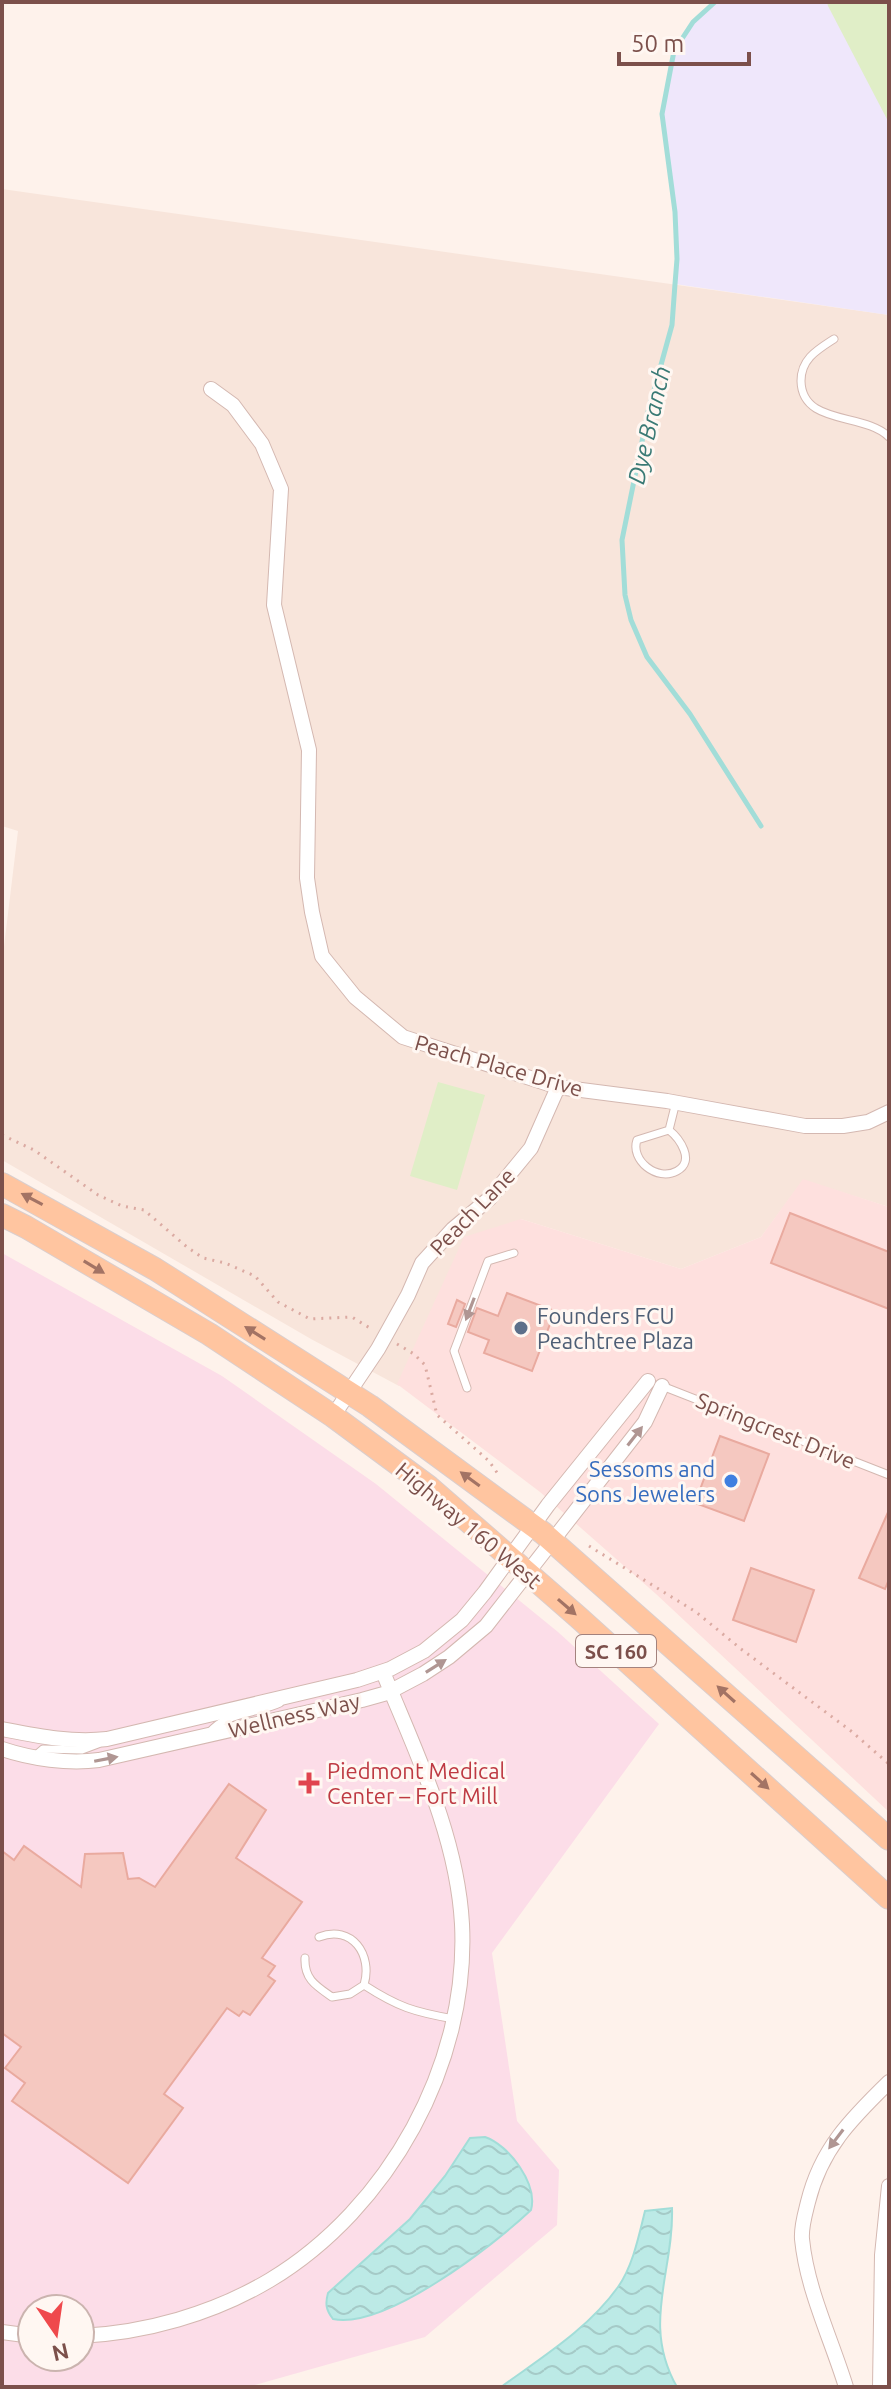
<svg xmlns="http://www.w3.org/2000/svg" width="891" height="2389" font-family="Ubuntu,sans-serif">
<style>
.residential{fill:#f8e5db}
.commercial{fill:#fee0de}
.education{fill:#efe7fb}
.medical{fill:#fcdde8;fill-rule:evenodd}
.grass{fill:#e0eec7}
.water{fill:url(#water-waves);stroke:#a2ddd8;stroke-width:2}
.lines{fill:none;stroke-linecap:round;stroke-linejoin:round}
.stream{stroke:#a2ddd8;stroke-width:5}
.building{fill:#f5c8c0;stroke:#e9aa9f;stroke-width:2}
.service-casing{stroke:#d4b8b1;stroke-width:9}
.minor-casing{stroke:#d4b8b1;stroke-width:16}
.primary-casing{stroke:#dacecd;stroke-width:24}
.path{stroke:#dbaaa2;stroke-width:3;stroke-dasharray:2 6;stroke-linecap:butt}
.service{stroke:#fff;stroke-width:7}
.minor{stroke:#fff;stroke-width:14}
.primary{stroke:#ffc5a0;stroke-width:22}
.oneway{fill:#a37364}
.oneway2{fill:#b09693}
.service-dot{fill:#5c6f8a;stroke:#fff7f2;stroke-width:3}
.shop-dot{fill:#3f7fe0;stroke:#fff7f2;stroke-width:3}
.health-dot{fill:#e0444e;stroke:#fff7f2;stroke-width:3}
.labels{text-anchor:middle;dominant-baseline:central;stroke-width:6;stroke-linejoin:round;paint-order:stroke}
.shield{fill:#fff7f2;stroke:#a3827d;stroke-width:2}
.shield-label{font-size:20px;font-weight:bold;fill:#7c504b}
.street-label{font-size:22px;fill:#7c504b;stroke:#fff7f2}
.service-label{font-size:22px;fill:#4e5e75;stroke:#fff7f2;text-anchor:start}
.shop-label{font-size:22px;fill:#366cbe;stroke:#fff7f2;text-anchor:end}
.health-label{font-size:22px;fill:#be3a42;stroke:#fff7f2;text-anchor:start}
.water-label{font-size:24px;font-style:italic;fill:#3a7a75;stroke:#fff7f2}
</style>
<defs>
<pattern id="water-waves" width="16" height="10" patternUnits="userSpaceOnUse" patternTransform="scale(2)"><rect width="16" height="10" fill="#bceae6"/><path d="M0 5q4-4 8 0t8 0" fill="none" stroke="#a5cac7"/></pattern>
</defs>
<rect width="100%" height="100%" fill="#fef2eb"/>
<path class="residential" d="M2,189L889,315V1207L803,1180L761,1237L681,1269L521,1219L399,1386L311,1339L2,1160V963L18,831L2,826Z"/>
<path class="commercial" d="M803,1179L889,1207V1812L656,1594L540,1492L397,1384L464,1237L521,1219L681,1269L761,1237Z"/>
<path class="education" d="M715,2H889V315L675,284L677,259L675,212L662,114L674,51L693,22Z"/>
<path class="medical" d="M2,1253L222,1376L376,1484L558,1632L659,1724L492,1953L517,2121L559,2170L557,2225L425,2337L248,2387H2ZM32,2309H80V2357H32Z"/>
<path class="grass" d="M827,2H889V123L828,6Z
M438,1082L485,1095L457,1190L410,1176Z"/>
<path class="water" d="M485,2137C509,2145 538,2184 531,2210C494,2245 385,2330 333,2319C326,2310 325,2304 328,2293L410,2219L445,2176L470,2138Z
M672,2208C674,2272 641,2324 677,2387H501C542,2357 588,2329 618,2287C633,2266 639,2235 645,2211Z"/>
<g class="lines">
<path class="stream" d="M715,2L693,22L674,51L662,114L675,212L677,259L675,284L672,325L648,412L622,540L625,595L631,620L647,657L690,714L761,826"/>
</g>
<path class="building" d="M790,1213L889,1252V1309L771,1263Z
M507,1293L555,1311L532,1371L484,1353L489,1340L468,1332L477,1308L498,1316Z
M457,1300L465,1304L456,1327L448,1324Z
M720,1436L769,1454L744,1521L695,1503Z
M889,1510V1579L885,1589L859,1578Z
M751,1568L814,1590L796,1642L733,1620Z
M229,1784L266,1810L236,1858L302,1902L262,1958L275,1966L268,1976L275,1981L250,2015L243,2011L239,2016L227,2008L164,2094L183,2108L128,2183L12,2101L25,2083L5,2068L21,2047L2,2033V1851L14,1860L24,1846L81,1887L85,1854L123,1853L128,1879L139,1878L155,1887Z"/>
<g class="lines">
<g class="service-casing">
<path id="service" d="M834,339C817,350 801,359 801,381C802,426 864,412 889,437
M669,1130C679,1138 696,1161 677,1171C657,1182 630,1160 637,1140L669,1130L676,1102
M662,1386L889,1475
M467,1388L454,1351L488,1261L514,1253
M209,1733C225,1712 257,1714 280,1703
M35,1756L43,1749L82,1750L98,1744
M319,1937C352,1924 373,1955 364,1985C398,2007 414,2012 454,2019
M305,1958C304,1979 316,1986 332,1997L350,1994L364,1985"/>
</g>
<g class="minor-casing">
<path id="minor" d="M211,389L233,405L262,444L281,489L274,605L309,750L307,878L312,912L322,956L355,997L403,1037L558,1087L667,1101L805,1126H843L868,1122L889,1112
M333,1416L378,1349L408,1295L422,1263L453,1229L490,1198L531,1148L558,1087
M2,1729C38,1736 71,1743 107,1739L357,1680L390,1669L424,1651L462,1620L485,1592L548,1505L648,1381
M2,1749C32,1759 68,1764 99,1760L362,1700L387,1693L423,1674L449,1657L486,1626L645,1422L662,1386
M2,2332L32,2336
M80,2336C145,2333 213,2314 270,2280C389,2208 469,2064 462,1924C457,1835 416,1753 383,1672
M846,2387C831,2338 807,2290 802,2239C801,2227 805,2214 808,2202C821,2149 851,2119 889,2082
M880,2387L882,2255L889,2186"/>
</g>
<g class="primary-casing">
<path id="primary" d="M2,1184L155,1269L370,1406L543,1533L889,1839
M2,1215L26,1227L209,1334L333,1416L429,1487L578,1617L889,1898"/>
</g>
<path class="path" d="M2,1135L34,1150L98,1195L122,1206L144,1210L187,1247L203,1258L225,1263L255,1276L278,1302L310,1319L352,1317L373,1330
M397,1344L414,1354L425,1365L437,1415L489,1461L498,1474
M589,1546L696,1612L741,1649L851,1731L889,1764"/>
<use href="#service" class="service"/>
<use href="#minor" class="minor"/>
<use href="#primary" class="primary"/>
</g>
<defs><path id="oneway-solid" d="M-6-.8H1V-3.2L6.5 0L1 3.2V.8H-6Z" transform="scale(2)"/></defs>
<g class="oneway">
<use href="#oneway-solid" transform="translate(32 1199) rotate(-152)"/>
<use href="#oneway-solid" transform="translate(94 1267) rotate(31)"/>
<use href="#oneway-solid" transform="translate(255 1333) rotate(-148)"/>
<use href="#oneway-solid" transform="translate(470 1479) rotate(-144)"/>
<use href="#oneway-solid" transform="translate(567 1607) rotate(41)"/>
<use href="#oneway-solid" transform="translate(726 1694) rotate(-138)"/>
<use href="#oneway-solid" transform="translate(760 1781) rotate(42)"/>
</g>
<g class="oneway2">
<use href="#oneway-solid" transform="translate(470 1309) rotate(111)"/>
<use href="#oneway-solid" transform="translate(635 1436) rotate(-52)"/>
<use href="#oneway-solid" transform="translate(436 1666) rotate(-32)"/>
<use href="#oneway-solid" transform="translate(106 1759) rotate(-11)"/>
<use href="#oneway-solid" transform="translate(836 2139) rotate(127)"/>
</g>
<circle class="service-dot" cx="521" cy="1328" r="8"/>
<circle class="shop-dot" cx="731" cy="1481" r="8"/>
<path class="health-dot" d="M305 1771h8v8h8v8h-8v8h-8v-8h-8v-8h8z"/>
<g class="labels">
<rect class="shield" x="576" y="1635" width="80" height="32" rx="6"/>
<g class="shield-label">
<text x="616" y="1651">SC 160</text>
</g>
<g class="street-label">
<text transform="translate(499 1065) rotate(16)">Peach Place Drive</text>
<text transform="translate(472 1211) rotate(-46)">Peach Lane</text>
<text transform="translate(776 1430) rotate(22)">Springcrest Drive</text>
<text transform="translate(469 1525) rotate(40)">Highway 160 West</text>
<text transform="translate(294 1715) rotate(-13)">Wellness Way</text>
</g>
<g class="service-label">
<text x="537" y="1315">Founders FCU<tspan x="537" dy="25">Peachtree Plaza</tspan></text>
</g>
<g class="shop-label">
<text x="715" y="1468">Sessoms and<tspan x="715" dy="25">Sons Jewelers</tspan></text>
</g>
<g class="health-label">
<text x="327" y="1770">Piedmont Medical<tspan x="327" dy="25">Center – Fort Mill</tspan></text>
</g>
<g class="water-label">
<text transform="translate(649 425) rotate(-77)">Dye Branch</text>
</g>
</g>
<rect width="891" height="2389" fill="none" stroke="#7c504b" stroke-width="8"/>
<g transform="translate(56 2333) rotate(167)"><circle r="38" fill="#fff7f2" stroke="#cbb4af" stroke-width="2"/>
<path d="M0-6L14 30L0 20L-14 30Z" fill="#ef494c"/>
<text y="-12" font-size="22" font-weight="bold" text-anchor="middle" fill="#7c504b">N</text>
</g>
<path d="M619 52v12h130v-12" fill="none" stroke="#7c504b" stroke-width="4"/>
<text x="631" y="52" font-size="24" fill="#7c504b" stroke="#fff7f2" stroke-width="6" paint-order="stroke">50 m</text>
</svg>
